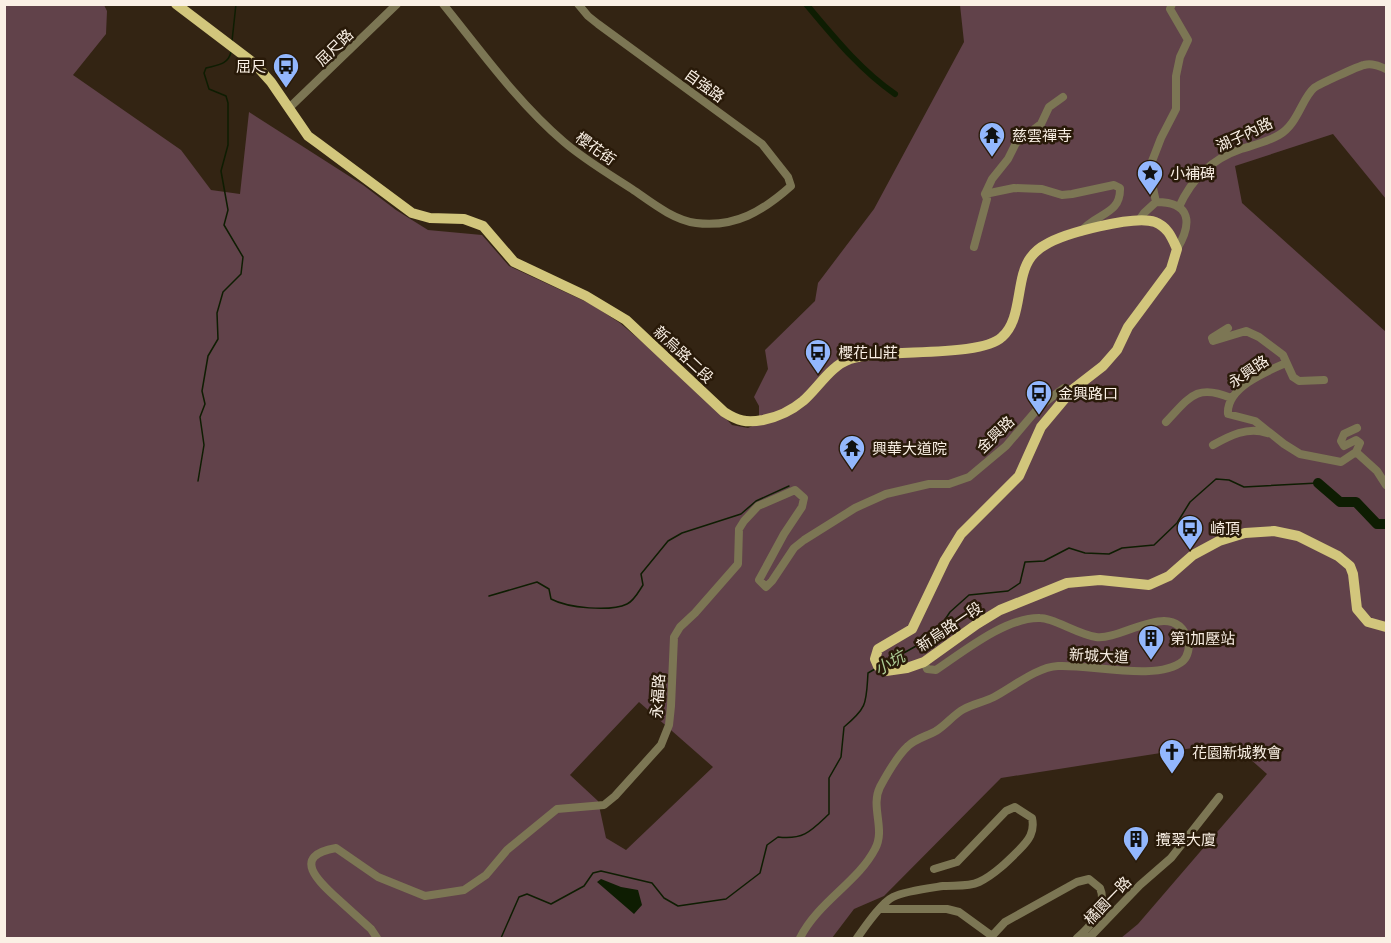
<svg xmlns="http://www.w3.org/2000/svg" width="1391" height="943" font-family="Barlow,'Noto Sans TC',sans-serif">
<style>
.green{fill:#61424a;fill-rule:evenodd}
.water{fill:#0e1d02}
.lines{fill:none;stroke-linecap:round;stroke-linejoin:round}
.stream{stroke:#0e1d02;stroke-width:1.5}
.canal{stroke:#0e1d02;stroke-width:6}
.river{stroke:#0e1d02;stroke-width:10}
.minor{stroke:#7c7654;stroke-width:8}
.major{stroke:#d2c67c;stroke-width:10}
.labels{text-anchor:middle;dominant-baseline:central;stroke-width:5;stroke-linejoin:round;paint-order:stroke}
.street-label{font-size:15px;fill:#faf0e5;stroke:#291a09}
.poi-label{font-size:15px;fill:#faf0e5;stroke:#291a09;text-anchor:start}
.water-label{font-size:16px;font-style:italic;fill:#adcd96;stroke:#291a09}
</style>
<rect width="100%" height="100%" fill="#332413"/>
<path class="green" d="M5,5H104L107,11L106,34L73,75L181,150L211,190L240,194L249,112L363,185L396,210L428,230L482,235L509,266L591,304L620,323L695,387L732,425L748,428L759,423V406L754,397L768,369L765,350L815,301L818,283L874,209L964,42L960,5H1386V199L1333,134L1235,166L1242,203L1386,332V938H1121L1138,924L1267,774L1231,742L1001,778L884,896L854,909L832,938H5ZM639,702L713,767L626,850L606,838L598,801L570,775Z"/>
<path class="water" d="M601,879L621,887L638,890L642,905L634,914L597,882Z"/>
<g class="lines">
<path class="stream" d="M232,41L236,4
M198,481L204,445L200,417L205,404L202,391L208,356L218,339L217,313L223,292L241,274L243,257L224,225L228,210L221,171L228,145V103L226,96L209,89L204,73L206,68C217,65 228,65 231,52
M489,596L537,582L549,589L551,599C568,608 610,612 627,604C634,601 639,591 643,585L641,574L668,541L682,533L741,514L756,501L789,486
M884,664L934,636L950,612L969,595L1008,591L1020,583L1025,562L1044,561L1069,548L1085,553L1109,554L1122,548L1154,545L1177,523L1190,502L1216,479L1229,480L1244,487L1318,483
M501,938L519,897L527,894L551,904L584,886L593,873L601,871L652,883L664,898L678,906L726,899L760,873L767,845L778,837C804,840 811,831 829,814V778L841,757L844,727C868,707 866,703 868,673L875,669"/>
<path class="canal" d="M806,4C833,36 860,70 895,94"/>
<path class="river" d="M1318,483L1340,502H1356L1377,524H1386"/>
<path class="minor" d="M443,4C481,51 518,103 564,142C585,160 609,174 632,189C651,202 673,220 696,223C735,228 763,211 791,186L788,177L762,144L598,24L588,16L578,4
M1063,97L1049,107L1041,124L1016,143L1008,159L992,179L985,194L1014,188L1042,189L1062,195L1072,194L1114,185L1120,188C1121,216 1094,213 1081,232
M289,108L397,4
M1156,202C1192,202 1192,224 1177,249
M1179,207C1191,180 1212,159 1241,149C1254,145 1267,142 1279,135C1298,124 1302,98 1314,88C1319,84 1359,66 1364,65C1372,63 1379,66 1386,69
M1139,220L1144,213L1156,202L1149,169L1161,138L1176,109V76L1180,57L1188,40L1170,9L1172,4
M974,247L987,199L985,194
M1228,328L1212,338L1213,341L1246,331L1259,337L1283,355L1293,377L1299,381L1324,380
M1286,363C1265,372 1226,388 1228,414L1255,421L1284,444L1300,454L1341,462L1356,452
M1166,422C1189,398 1196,383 1231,398
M1213,445C1229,436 1248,426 1267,433
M1356,452L1360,443L1356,440L1344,446L1341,441L1344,434L1357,428
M1356,452L1377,471L1386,485
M882,909H947L959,912L992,936L1005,922L1077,882L1089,879L1100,888C1108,907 1090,927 1077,938
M377,938L371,929C361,920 350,910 340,901C320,883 289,856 336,848L378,877L425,896L464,890L486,875L507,850L557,809L604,805L615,796L661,745L669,725L671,706L674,637L680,627L695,613L738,564L739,529L744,521L758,506L795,490L804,498L802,507L784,534L759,580L766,587L772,581L794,548L804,540L855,508L886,494L929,484H949L969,477L1006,446L1040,406L1064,388L1072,390
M800,938C818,902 858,882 875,849C886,829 870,807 880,787C887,774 897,756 908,746C915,739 927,736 936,731C946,725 954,714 964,709C973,704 984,702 994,697C1013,687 1037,667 1058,666C1090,664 1158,682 1183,661C1188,656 1190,647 1188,640C1174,597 1122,641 1096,637C1077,634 1054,618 1040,618C1006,617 963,652 936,670L927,669L924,662
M857,938C865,927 881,903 893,897C905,891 930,888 943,886C955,885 968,887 979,882C994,875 1008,861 1019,850C1029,840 1035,832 1032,818L1015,807L1006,811L957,862L934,869
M1085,938L1091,936L1140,885L1171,858L1219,797"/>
<path class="major" d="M176,4L255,64L271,82L308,136L319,144L412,213L430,218L464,219L483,226L514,262L586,296L626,320L724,412C738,421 746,423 763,420C778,417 791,411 803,401C819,387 830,366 850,359C885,348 980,358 1002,337C1023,319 1015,278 1031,257C1035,252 1039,248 1045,245C1064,233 1134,215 1155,222C1168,227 1172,238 1177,249L1171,269L1128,327L1117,350L1103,366L1072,390L1041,427L1019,476L961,534L945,560L912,629L878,649L875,659L878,666L886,671L907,668L924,662L977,624L1000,610L1067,583L1100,580L1149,585L1169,576L1193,555L1219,541L1245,533L1274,531L1298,536L1338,556L1350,566L1353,574L1357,609L1368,622L1386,627"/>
</g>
<defs>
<g id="bus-pin" transform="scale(1.35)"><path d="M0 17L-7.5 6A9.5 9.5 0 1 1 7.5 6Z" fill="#93b7fd" stroke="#291a09"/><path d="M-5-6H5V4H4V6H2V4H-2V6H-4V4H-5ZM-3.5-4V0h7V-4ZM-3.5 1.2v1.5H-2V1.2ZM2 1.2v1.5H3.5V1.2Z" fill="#111"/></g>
<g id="temple-pin" transform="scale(1.35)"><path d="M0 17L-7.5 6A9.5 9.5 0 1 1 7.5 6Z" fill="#93b7fd" stroke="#291a09"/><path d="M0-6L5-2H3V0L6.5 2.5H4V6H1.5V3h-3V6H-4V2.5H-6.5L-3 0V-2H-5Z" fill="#111"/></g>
<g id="sight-pin" transform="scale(1.35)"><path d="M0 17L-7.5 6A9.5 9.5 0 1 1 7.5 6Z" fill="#93b7fd" stroke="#291a09"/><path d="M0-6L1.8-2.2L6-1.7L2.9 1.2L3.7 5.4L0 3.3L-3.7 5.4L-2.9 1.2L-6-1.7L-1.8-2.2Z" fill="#111"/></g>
<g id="building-pin" transform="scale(1.35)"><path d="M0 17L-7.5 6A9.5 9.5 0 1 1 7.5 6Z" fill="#93b7fd" stroke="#291a09"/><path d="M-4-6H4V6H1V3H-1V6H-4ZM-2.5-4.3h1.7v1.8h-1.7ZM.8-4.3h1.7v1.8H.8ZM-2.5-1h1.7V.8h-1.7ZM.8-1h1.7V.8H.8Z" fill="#111"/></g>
<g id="church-pin" transform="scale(1.35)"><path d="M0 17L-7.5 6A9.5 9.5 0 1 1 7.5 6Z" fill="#93b7fd" stroke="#291a09"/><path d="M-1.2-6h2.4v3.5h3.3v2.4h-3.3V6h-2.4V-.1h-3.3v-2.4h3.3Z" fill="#111"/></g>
</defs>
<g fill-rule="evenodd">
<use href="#bus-pin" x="286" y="66"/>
<use href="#temple-pin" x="992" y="135"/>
<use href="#sight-pin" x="1150" y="173"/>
<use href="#bus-pin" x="818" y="352"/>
<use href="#bus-pin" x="1039" y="393"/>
<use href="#temple-pin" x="852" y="448"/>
<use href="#bus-pin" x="1190" y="528"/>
<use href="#building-pin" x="1151" y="638"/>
<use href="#church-pin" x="1172" y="752"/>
<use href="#building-pin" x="1136" y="839"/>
</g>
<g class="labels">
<g class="street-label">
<text transform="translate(334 47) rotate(-44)">屈尺路</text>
<text transform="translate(705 85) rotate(36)">自強路</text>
<text transform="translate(1244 134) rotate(-25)">湖子內路</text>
<text transform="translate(596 148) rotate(35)">櫻花街</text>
<text transform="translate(684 354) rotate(43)">新烏路二段</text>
<text transform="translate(1248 371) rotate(-34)">永興路</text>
<text transform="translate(995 434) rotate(-44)">金興路</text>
<text transform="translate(949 626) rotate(-34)">新烏路一段</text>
<text transform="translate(1099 655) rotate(3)">新城大道</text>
<text transform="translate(657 696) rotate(-86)">永福路</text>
<text transform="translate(1107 900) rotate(-46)">橘園一路</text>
</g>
<g class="poi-label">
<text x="266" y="66" text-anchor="end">屈尺</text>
<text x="1012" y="135">慈雲禪寺</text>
<text x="1170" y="173">小補碑</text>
<text x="838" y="352">櫻花山莊</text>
<text x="1058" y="393">金興路口</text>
<text x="872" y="448">興華大道院</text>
<text x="1210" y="528">崎頂</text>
<text x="1170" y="638">第1加壓站</text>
<text x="1192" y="752">花園新城教會</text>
<text x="1156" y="839">攬翠大廈</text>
</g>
<g class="water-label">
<text transform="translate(889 662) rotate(-30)">小坑</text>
</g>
</g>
<rect width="1391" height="943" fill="none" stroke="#faf0e5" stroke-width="12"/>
</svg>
